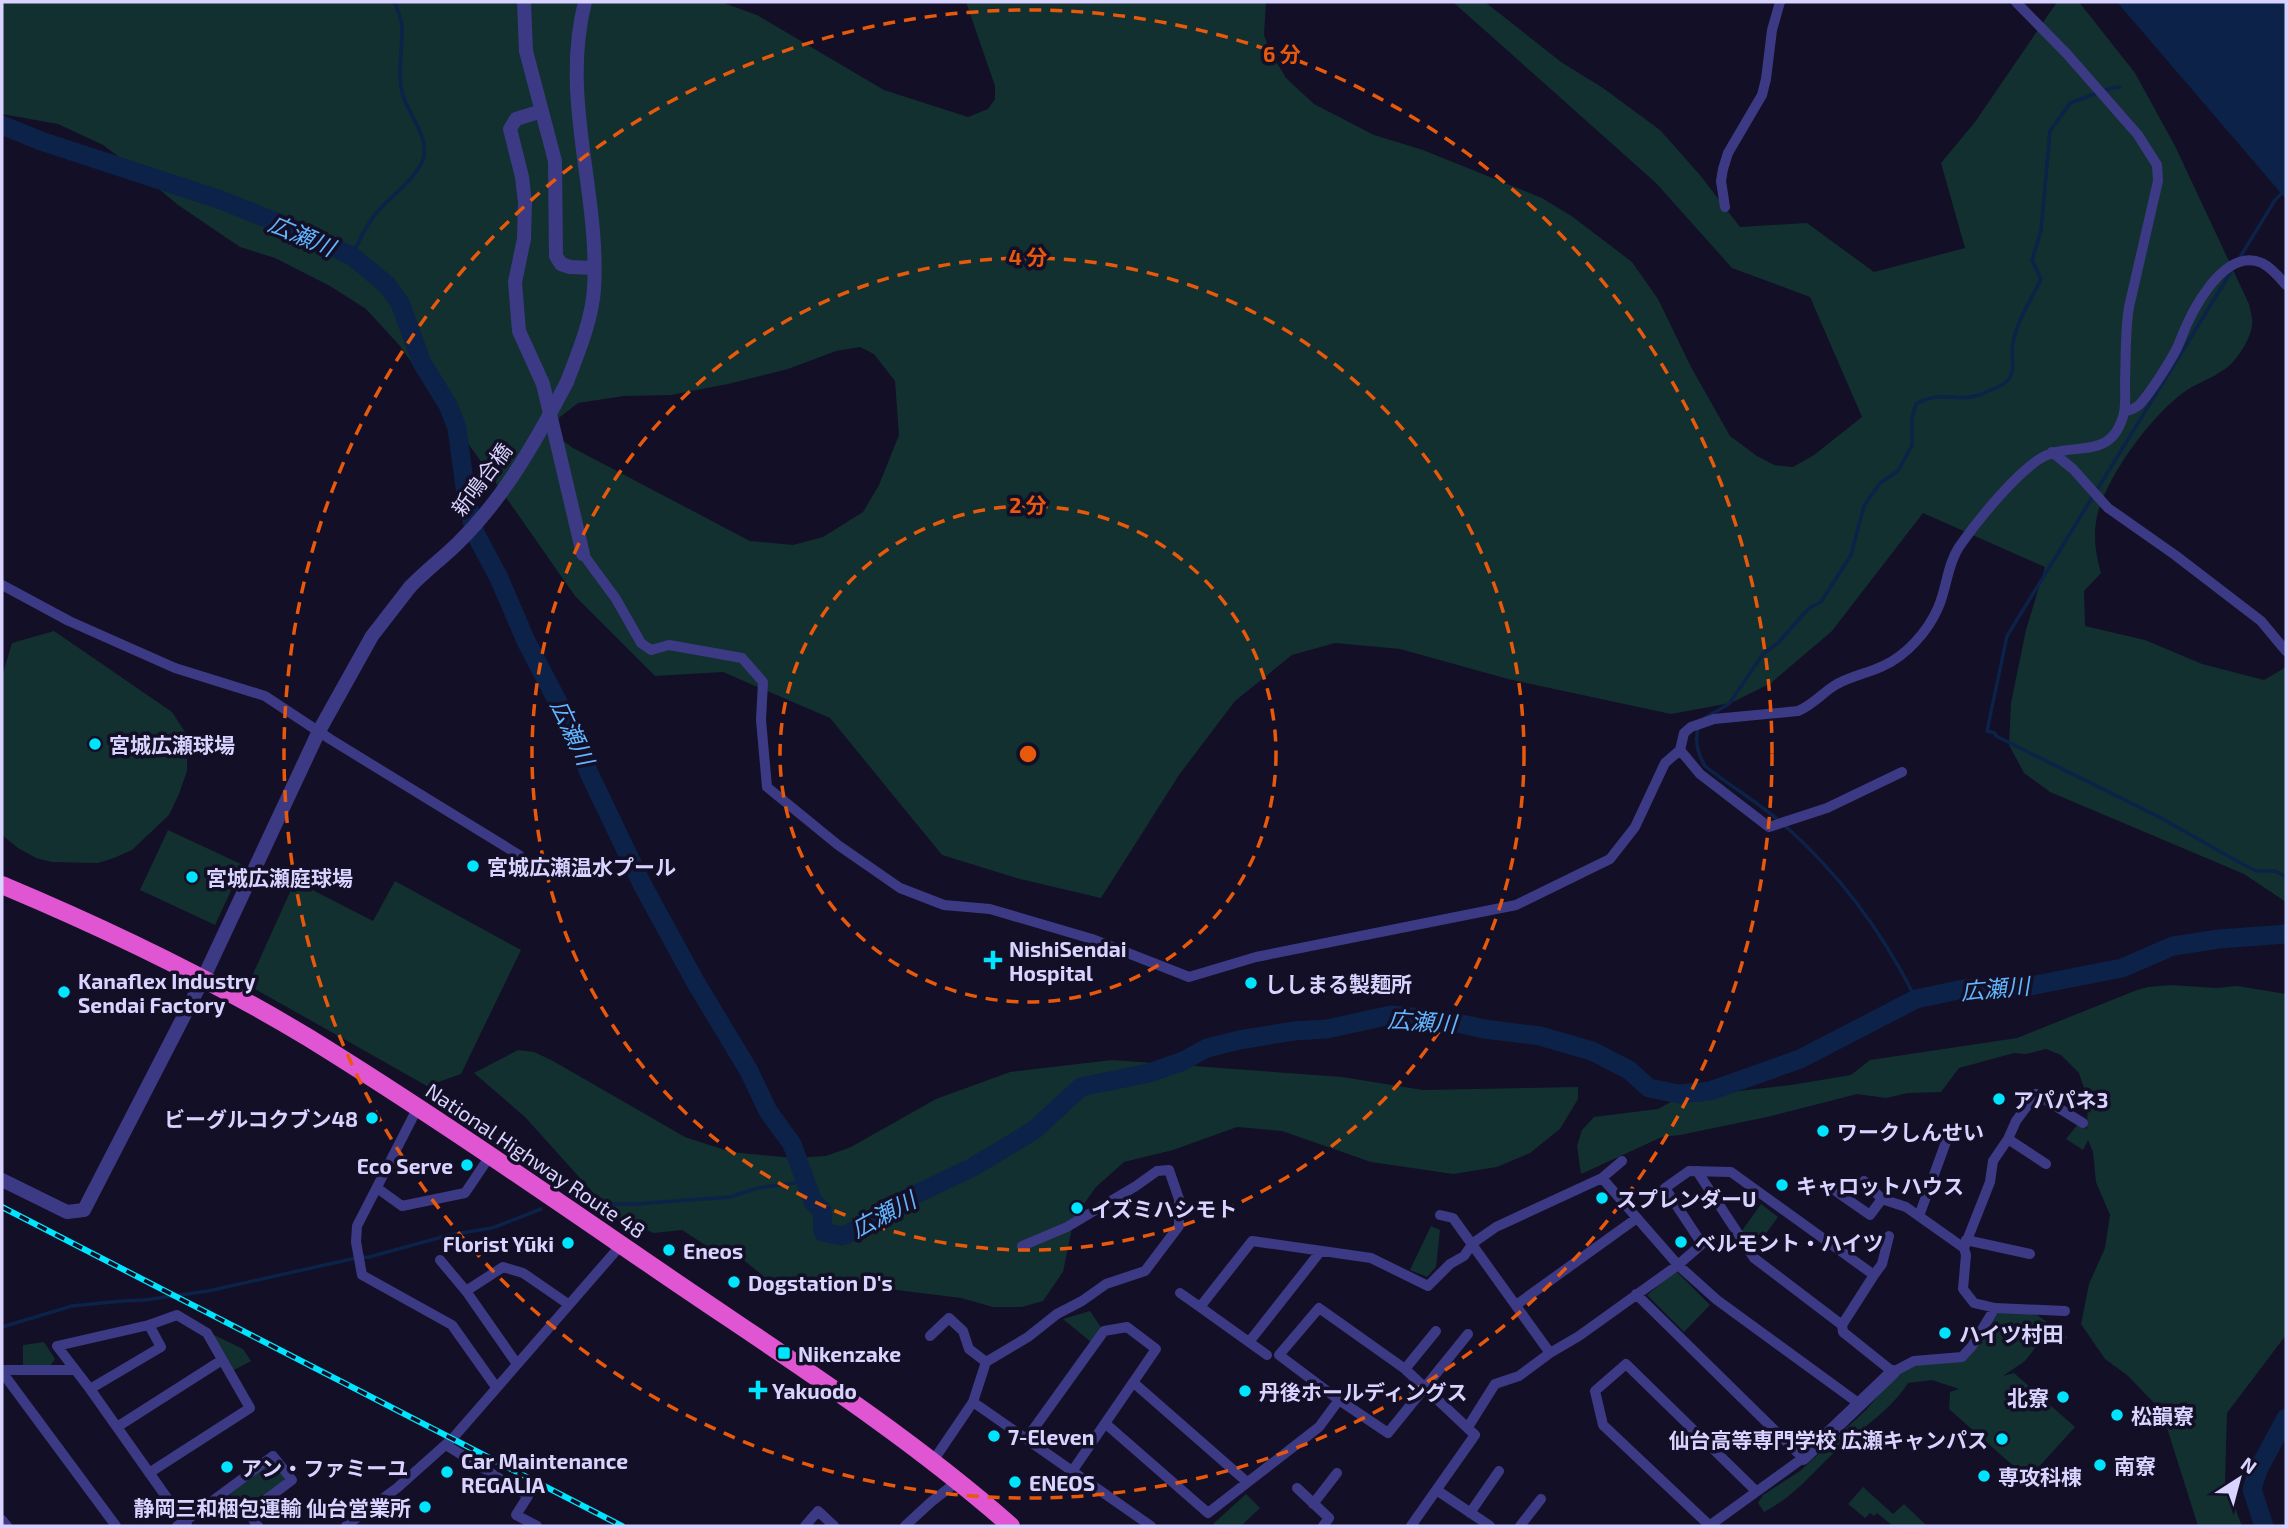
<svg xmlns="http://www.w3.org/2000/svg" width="2288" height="1528" font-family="'Exo 2','Noto Sans JP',sans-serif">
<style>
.green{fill:#12302f;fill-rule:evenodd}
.water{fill:#0c2248}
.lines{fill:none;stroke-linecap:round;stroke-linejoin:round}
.stream{stroke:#0c2248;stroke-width:3.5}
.river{stroke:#0c2248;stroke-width:19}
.minor{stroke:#3d3a85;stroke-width:10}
.tertiary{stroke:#3d3a85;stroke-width:14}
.trunk{stroke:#e055d1;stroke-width:18}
.rail-casing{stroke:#00e5ff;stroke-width:6}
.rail{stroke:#130f26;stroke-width:3.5;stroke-dasharray:10;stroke-linecap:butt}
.tertiary-bridge{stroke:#3d3a85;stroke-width:14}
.ring{fill:none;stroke:#e8590c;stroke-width:3.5;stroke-dasharray:12 9}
.poi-dot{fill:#00e5ff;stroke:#130f26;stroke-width:2.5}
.labels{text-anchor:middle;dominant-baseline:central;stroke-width:7;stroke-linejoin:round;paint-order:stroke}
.street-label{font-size:21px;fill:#d9d4ff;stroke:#130f26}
.poi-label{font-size:21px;font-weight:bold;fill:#d9d4ff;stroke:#130f26;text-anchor:start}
.water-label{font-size:23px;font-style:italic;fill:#62b6ff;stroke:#130f26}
.centre{fill:#e8590c;stroke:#130f26;stroke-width:3.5}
.ring-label{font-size:21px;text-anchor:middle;font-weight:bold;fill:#e8590c;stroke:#130f26;stroke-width:7;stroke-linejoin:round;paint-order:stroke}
</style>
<rect width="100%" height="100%" fill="#130f26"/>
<path class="green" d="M2,2H721L757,15L884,90L968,117L988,109L995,99V86L966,2H1266L1264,35L1270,51L1286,78L1314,104L1374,135L1423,150L1542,198L1573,217L1632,262L1658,299L1691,367L1730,436L1757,456L1774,465L1793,467L1814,455L1862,417L1810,297L1732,268L1656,183L1453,2H1485L1561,62L1603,88L1660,130L1700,175L1740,227L1807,223L1874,272L1965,248L1941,163L1975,122L2057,2H2079L2135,73L2175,146L2249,304C2250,310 2253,318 2252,325C2251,338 2238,358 2229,366C2217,376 2200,382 2187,390C2154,412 2110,472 2099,509C2092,531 2095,552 2101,573L2084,591L2085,626L2145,640L2202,664L2264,680L2286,667V902L2244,874L2050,792L2024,773L2009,745L2011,703L2026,630L2045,567L1923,513L1832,631L1771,683L1731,703L1671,714L1508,679L1400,649L1335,643L1292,655L1235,701L1179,775L1101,898L1020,879L942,855L830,718L723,672L655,676L575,596L400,346L366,309L330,286L275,258L240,247L178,205L135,169L103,145L58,124L2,114ZM860,347L874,354L895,381L899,435L879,485L863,512L823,537L793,545L750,541L573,448L554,434L551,424L578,403L624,396L671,395L728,384L788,369L836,351Z
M54,631L172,712L187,735V771L179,794L169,815L132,850L114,858L98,863L52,862L36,858L18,848L2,835V676L12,643Z
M168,830L243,865L215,925L140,890Z
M295,881L373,921L395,881L521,950L461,1074L427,1086L248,985Z
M2171,985L2216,988L2237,986L2286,994V1335L2227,1413L2225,1482L2242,1526H2198L2167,1428L2157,1406L2127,1375L2105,1359L2081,1324L2089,1284L2105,1248L2110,1215L2096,1182L2093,1152L2088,1140L2083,1150L2066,1139L2078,1124L2087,1129L2088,1100L2079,1073L2061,1055L2046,1049L2026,1054L2014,1053L1959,1068L1941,1092L1908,1093L1886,1098L1857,1094L1767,1117L1680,1135L1662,1137L1581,1174L1577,1146L1582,1130L1594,1117L1658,1109L1678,1098L1791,1085L1851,1075L1870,1060L2017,1038L2137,990L2148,987Z
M518,1050L534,1052L553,1061L685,1137L731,1152L793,1158L826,1156L851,1147L936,1099L1010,1072L1112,1060L1342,1077L1423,1090L1578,1087V1099L1560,1129L1530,1153L1497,1167L1453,1174L1371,1162L1282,1131L1237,1127L1173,1150L1124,1162L1096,1187L1074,1218L1063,1272L1043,1301L1022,1307H993L961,1298L865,1286L818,1288L776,1287L726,1245L713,1250L682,1230L654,1233L615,1217L525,1117L474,1073Z
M1761,1204L1778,1217L1754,1250L1741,1232Z
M1431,1226L1440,1230L1436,1267L1427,1277L1410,1270Z
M1676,1271L1710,1305L1684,1332L1647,1295Z
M1090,1311L1102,1329L1091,1342L1063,1319Z
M1999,1312L2036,1314L2068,1338L2036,1347L2025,1361L2003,1376L2014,1373L2075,1427L2028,1479L1949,1409L1950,1392L1959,1389L1932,1380L1908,1383C1889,1412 1864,1426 1838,1449C1813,1472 1795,1496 1764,1512L1758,1503L1763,1495L1800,1471L1866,1410L1895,1376L1914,1366L1971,1352Z
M212,1334L243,1349L251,1361L232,1371Z
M44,1342L55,1359L50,1366H23V1345Z
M274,1461L287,1479L241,1513L228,1496Z
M1863,1487L1893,1514L1904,1504L1927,1526H1893L1877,1513L1874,1516L1870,1513L1865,1518L1848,1504Z
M1246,1494L1260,1508L1241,1526H1216L1213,1524Z"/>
<path class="water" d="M2117,2H2286V199Z"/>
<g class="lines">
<path class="stream" d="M352,256C359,240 367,223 379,210C392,195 413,181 422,162C432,138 407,114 402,92C397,70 403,49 402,27C402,19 397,10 395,2
M2239,259L2275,200L2286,189
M2231,272L2007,636L1987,731L1995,733L1996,736L2161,818L2244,865L2257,871H2275L2286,877
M1706,717L1729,704L1763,654L1778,643L1809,608L1821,602L1851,555L1864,506L1880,483L1898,471L1912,445V418L1916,404C1944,389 1956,403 1979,395C1987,392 2003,386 2008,380C2017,369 2010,356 2013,343C2017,320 2031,301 2041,279L2032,260L2041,231L2050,131L2070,103L2112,88L2120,87
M1699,726C1694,739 1698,754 1705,766C1730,786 1759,803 1783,824C1839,873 1883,933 1916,999
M572,1197L608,1204H635L730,1197L758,1188L808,1181
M2,1327L72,1306L122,1301L145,1300L208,1291L356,1258L369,1257L449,1235L492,1228L541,1209"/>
<path class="river" d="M2,125L41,141L221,200L296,230L352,256L387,285L400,303L422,363L448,405L457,428L466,495L475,533L499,578L526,641L574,733L589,773L643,886L696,983L749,1071L768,1111L792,1144L813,1202L822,1210L823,1232L842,1236L871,1224L904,1200L973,1167L1033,1131L1081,1087L1149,1073L1183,1061L1207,1048L1239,1040L1294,1031L1327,1029L1391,1015L1444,1020L1484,1029L1540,1036L1592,1051L1629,1070L1649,1088L1679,1094L1710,1091L1800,1059L1916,999L1963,989L2020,988L2122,968L2173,946L2219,939L2286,934
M2264,1526L2252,1489L2258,1470L2286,1418"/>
<path class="minor" d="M1725,207L1721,181L1723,169L1728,153L1762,95L1766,79L1772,30L1780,2
M2124,412C2129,410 2135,409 2139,405C2149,395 2175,355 2180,341C2190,314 2223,246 2262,263C2272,268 2279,277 2286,285
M2052,452L2073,469L2108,508L2175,555L2261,621L2286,651
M583,554L616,599L641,643L651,650L669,645L742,658L763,682L761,720L767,787L838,845L900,888L944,905L990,909L1092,939L1189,977L1256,957L1516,905L1610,859L1635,827L1665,763L1680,750L1684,733L1691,727L1714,719L1798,711C1813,705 1823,692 1837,684C1852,676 1868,673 1883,666C1906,656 1928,631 1938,608C1947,588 1947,565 1959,547C1977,521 2012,478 2038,460C2070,438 2111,465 2124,413C2126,403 2125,391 2125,381C2126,356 2125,331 2129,307L2158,181L2157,165L2138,135L2067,54L2016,2
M2,585L69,621L175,668L265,696L330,739L519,855
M1680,750L1700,774L1769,827L1827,808L1902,772
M418,1107L357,1226L356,1242L362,1275L452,1325L496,1387
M2008,1139L2046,1164
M1697,1171L1754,1258L1842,1325
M1602,1178L1622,1161
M1864,1181L1882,1199L1906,1207L1964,1248
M377,1188L402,1206L465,1193L490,1156
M1834,1190L1870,1215L1882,1199
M1440,1215L1453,1218L1550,1353L1579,1336L1678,1265L1702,1244L1665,1188L1689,1171L1731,1172L1874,1275L1842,1325L1843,1332L1893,1372L1914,1361L1962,1357L1972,1346L1995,1308
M1919,1216L1947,1139
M1966,1240L2030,1254
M440,1260L466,1291
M1874,1275L1882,1264L1889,1236
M1180,1293L1200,1307
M1636,1294L1803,1458L1709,1526
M1516,1305L1637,1218
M2065,1311L1995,1308L1974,1303L1963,1289L1966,1255L1964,1248L1990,1182L1993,1161L2008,1139L2016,1121L2036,1094L2083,1123
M930,1336L949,1318L963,1331L969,1349L986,1362
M1249,1342L1320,1252
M1267,1355L1200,1307L1252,1241L1371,1258L1428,1286L1450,1264L1464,1256L1473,1243L1496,1227L1602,1178L1678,1265L1717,1300L1861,1405
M517,1364L466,1291L503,1267L523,1273L568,1304
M1405,1369L1436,1331
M2,1370H75
M2,1372L116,1526
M1134,1383L1247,1482
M90,1389L57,1346L149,1325
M1339,1400L1388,1433L1468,1334
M973,1402L1151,1526
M1106,1424L1208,1513L1319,1427L1339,1400L1279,1355L1319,1308L1405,1369L1475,1435L1411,1526
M117,1427L222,1360
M1468,1427L1495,1384L1519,1376L1550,1353
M1027,1438L1104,1331L1127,1327L1156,1349L1073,1470
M446,1445L528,1496L516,1515L537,1526
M933,1461L973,1402L986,1362L1028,1337L1057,1314L1082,1301L1106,1284L1145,1271L1179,1226V1199L1169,1170L1157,1171L1136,1186L1067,1227L1022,1246
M149,1473L250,1408L207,1333L177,1315L149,1325L161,1347L90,1389L184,1522L177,1526
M1297,1488L1329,1518L1323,1526
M1441,1493L1490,1526
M1313,1504L1337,1473
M1470,1513L1499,1471
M2,1520L7,1526
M187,1525L184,1522L273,1456L292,1480L248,1513L258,1526
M346,1526L397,1488L453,1438L621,1245
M805,1526L818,1511L834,1526
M905,1526L931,1502L958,1481
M1520,1526L1541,1499
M1710,1526L1603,1425L1595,1391L1626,1364L1756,1491"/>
<path class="tertiary" d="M524,2L526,51L555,161L556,256L561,264L570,267L594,268
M542,111L516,119L510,129L522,177L525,203L524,239L515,282L519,331L543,384L583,554
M567,382C578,353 592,320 594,289C600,192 560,100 585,2
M2,1180L67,1212L84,1210L203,979L319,731L372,636L410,587
M1803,1458L1893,1372"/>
<path class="trunk" d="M2,885C107,929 211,979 309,1038C427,1111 541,1190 655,1268C776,1351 901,1429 1011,1526"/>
<g class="rail-casing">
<path id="rail" d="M2,1207L622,1526"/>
</g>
<use href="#rail" class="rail"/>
<path class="tertiary-bridge" d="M410,587C425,571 443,558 458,543C505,497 537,439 567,382"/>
</g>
<g class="ring">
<circle cx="1028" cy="754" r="248"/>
<circle cx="1028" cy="754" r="496"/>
<circle cx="1028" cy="754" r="744"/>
</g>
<g class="poi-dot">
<circle cx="95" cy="744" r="7"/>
<circle cx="473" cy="866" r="7"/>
<circle cx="192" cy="877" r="7"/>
<path d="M989.5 949.5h7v7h7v7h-7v7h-7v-7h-7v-7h7z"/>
<circle cx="1251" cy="983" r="7"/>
<circle cx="64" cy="992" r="7"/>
<circle cx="1999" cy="1099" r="7"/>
<circle cx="372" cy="1118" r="7"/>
<circle cx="1823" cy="1131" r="7"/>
<circle cx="467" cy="1165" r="7"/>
<circle cx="1782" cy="1185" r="7"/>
<circle cx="1602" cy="1198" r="7"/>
<circle cx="1077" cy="1208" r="7"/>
<circle cx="1681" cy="1242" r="7"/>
<circle cx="568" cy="1243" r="7"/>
<circle cx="669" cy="1250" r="7"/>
<circle cx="734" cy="1282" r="7"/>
<circle cx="1945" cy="1333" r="7"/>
<rect x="777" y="1346" width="14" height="14" rx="3.5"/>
<path d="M754.5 1379.5h7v7h7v7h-7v7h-7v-7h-7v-7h7z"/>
<circle cx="1245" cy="1391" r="7"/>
<circle cx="2063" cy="1397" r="7"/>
<circle cx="2117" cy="1415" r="7"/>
<circle cx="994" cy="1436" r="7"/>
<circle cx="2002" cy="1439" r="7"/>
<circle cx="2100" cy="1465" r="7"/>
<circle cx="227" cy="1467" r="7"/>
<circle cx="447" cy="1472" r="7"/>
<circle cx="1984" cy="1476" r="7"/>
<circle cx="1015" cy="1482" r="7"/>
<circle cx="425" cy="1507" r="7"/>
</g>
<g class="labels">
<g class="street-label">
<text transform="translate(481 479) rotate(-53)">新鳴合橋</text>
<text transform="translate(536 1160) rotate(34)">National Highway Route 48</text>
</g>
<g class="poi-label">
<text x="109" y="744">宮城広瀬球場</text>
<text x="487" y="866">宮城広瀬温水プール</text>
<text x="206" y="877">宮城広瀬庭球場</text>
<text x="1009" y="948">NishiSendai<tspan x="1009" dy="24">Hospital</tspan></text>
<text x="78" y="980">Kanaflex Industry<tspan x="78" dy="24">Sendai Factory</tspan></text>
<text x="1265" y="983">ししまる製麺所</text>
<text x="2013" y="1099">アパパネ3</text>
<text x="358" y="1118" text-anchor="end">ビーグルコクブン48</text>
<text x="1837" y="1131">ワークしんせい</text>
<text x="453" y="1165" text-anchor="end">Eco Serve</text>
<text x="1796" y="1185">キャロットハウス</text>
<text x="1616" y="1198">スプレンダーU</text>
<text x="1091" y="1208">イズミハシモト</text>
<text x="1695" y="1242">ベルモント・ハイツ</text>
<text x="554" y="1243" text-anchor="end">Florist Yūki</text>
<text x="683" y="1250">Eneos</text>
<text x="748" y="1282">Dogstation D's</text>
<text x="1959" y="1333">ハイツ村田</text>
<text x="798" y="1353">Nikenzake</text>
<text x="772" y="1390">Yakuodo</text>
<text x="1259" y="1391">丹後ホールディングス</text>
<text x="2049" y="1397" text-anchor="end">北寮</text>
<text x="2131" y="1415">松韻寮</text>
<text x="1008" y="1436">7-Eleven</text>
<text x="1988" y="1439" text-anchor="end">仙台高等専門学校 広瀬キャンパス</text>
<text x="461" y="1460">Car Maintenance<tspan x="461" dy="24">REGALIA</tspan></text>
<text x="2114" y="1465">南寮</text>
<text x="241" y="1467">アン・ファミーユ</text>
<text x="1998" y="1476">専攻科棟</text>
<text x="1029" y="1482">ENEOS</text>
<text x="411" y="1507" text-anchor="end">静岡三和梱包運輸 仙台営業所</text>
</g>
<g class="water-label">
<text transform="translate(302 235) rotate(23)">広瀬川</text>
<text transform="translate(573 732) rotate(65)">広瀬川</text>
<text transform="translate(1995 988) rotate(-5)">広瀬川</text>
<text transform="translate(1422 1021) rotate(4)">広瀬川</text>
<text transform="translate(883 1214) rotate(-28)">広瀬川</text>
</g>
</g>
<circle cx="1028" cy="754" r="10" class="centre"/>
<g class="ring-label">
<text x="1282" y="62">6 分</text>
<text x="1028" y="265">4 分</text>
<text x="1028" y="513">2 分</text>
</g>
<rect width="2288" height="1528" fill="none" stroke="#d9d4ff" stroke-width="7"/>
<g transform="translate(2239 1479) rotate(36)" stroke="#130f26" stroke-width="5" paint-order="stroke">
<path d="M0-5L12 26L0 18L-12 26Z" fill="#d9d4ff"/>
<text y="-10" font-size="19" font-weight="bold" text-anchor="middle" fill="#d9d4ff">N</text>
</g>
</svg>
